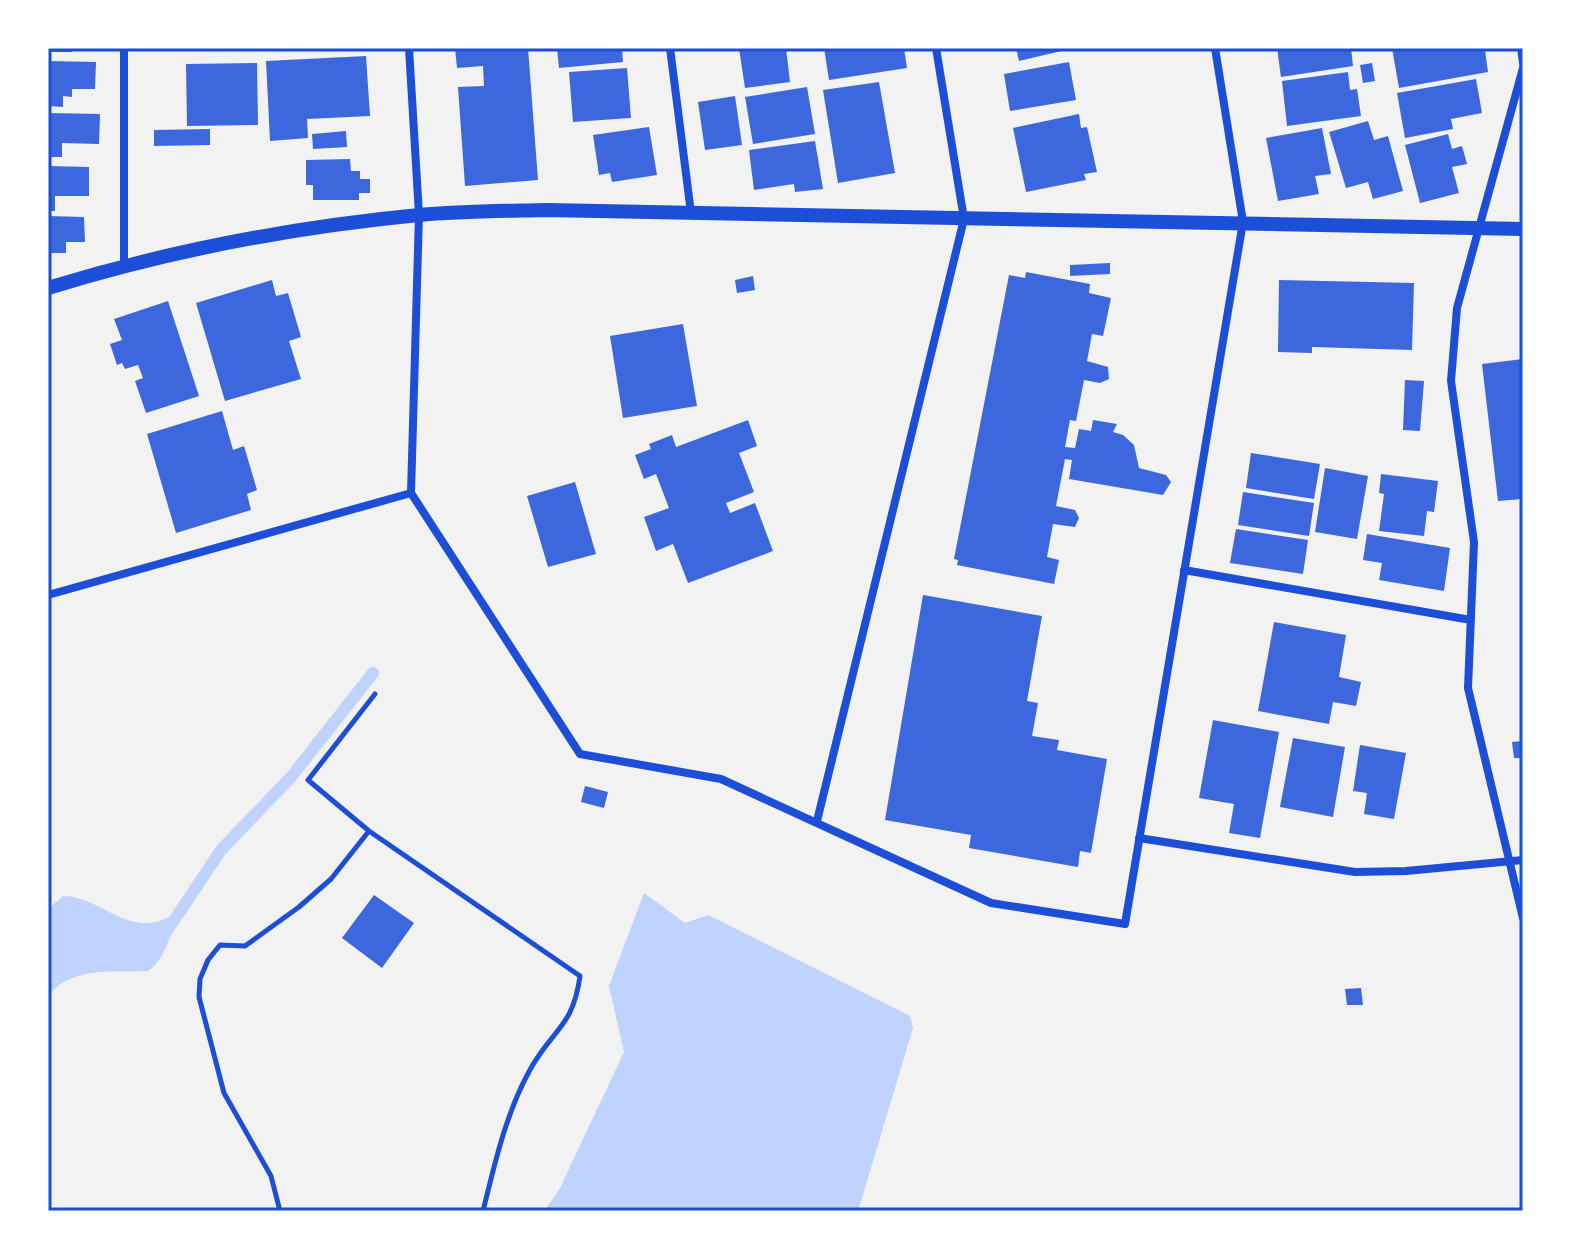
<svg xmlns="http://www.w3.org/2000/svg" width="1571" height="1259" font-family="'Noto Sans',sans-serif">
<style>
.water{fill:#bfd3fe}
.lines{fill:none;stroke-linecap:round;stroke-linejoin:round}
.stream{stroke:#bfd3fe;stroke-width:12}
.building{fill:#3d67dc}
.path{stroke:#1d4ed8;stroke-width:5}
.minor{stroke:#1d4ed8;stroke-width:8}
.tertiary{stroke:#1d4ed8;stroke-width:14}
.neatline{fill:none;stroke:#1d4ed8;stroke-width:3}
</style>
<rect width="100%" height="100%" fill="#f2f2f2"/>
<path class="water" d="M644,893L685,923L708,915L910,1016L913,1028L858,1211H544L559,1190L624,1052L609,986Z
M63,896C97,895 130,939 169,917L177,926C165,941 166,959 148,971C113,973 75,965 48,995V909Z"/>
<g class="lines">
<path class="stream" d="M173,922L221,850L291,777L373,673"/>
</g>
<path class="building" d="M48,48H72V52H48Z
M455,48H528L538,180L465,186L458,87L484,86L483,66L457,68Z
M557,48H622L623,62L559,68Z
M739,48H786L790,82L745,88Z
M824,48H904L907,68L829,80Z
M1016,48H1070V49L1019,61Z
M1277,48H1351L1353,66L1281,77Z
M1392,48L1485,50L1488,72L1399,88Z
M366,56L370,116L307,119L308,138L270,141L266,61Z
M48,61L96,62L95,89H72V97L63,96V107L48,106Z
M1069,62L1076,100L1010,111L1004,74Z
M257,63L258,125L187,126L186,64Z
M1372,63L1375,81L1363,83L1360,65Z
M627,68L631,118L573,122L569,72Z
M1348,72L1350,90L1357,89L1361,116L1287,126L1282,81Z
M1476,79L1482,113L1451,119L1453,129L1405,138L1397,93Z
M879,82L895,173L838,183L823,90Z
M807,87L815,134L753,144L745,97Z
M735,96L742,145L705,150L698,102Z
M48,113L100,114L99,144L62,143V157H48Z
M1079,114L1081,128L1087,127L1097,172L1084,174L1086,180L1026,192L1013,128Z
M1368,121L1374,140L1388,136L1403,191L1373,199L1368,182L1346,188L1329,132Z
M649,127L657,175L612,182L610,173L599,175L593,135Z
M1322,128L1331,174L1315,176L1319,194L1278,201L1266,138Z
M210,129V145L154,146V130Z
M346,131L347,147L313,149L312,134Z
M1448,134L1452,149L1462,146L1467,164L1452,167L1459,193L1420,203L1405,145Z
M815,141L823,189L795,192L794,184L754,190L749,150Z
M350,159L351,171H360V179H370V193H359V200H313V185H306V160Z
M48,166L89,167V196H55V211H48Z
M48,216L84,217L85,242H66V253H48Z
M1110,263V274L1070,276V265Z
M1026,272L1090,284L1089,293L1111,298L1103,336L1092,334L1087,361L1108,367L1109,379L1100,383L1084,380L1076,421L1070,420L1065,447L1075,448L1079,429L1091,431L1093,420L1117,424L1113,432L1123,435L1134,445L1139,468L1166,475L1171,482L1163,495L1069,479L1072,460L1065,459L1056,506L1075,510L1079,518L1075,527L1053,524L1047,557L1059,560L1054,584L957,565L958,560L954,559L1009,275L1025,278Z
M753,276L755,290L737,293L735,280Z
M272,280L276,296L288,293L301,337L289,341L301,379L225,401L196,303Z
M1279,280L1414,283L1412,350L1312,347V353L1278,352Z
M168,301L199,396L146,413L135,381L143,378L138,365L125,369L122,363L117,365L110,344L122,340L114,319Z
M683,324L697,406L623,418L610,336Z
M1523,359V499L1498,501L1482,364Z
M1405,380L1424,381L1420,431L1403,430Z
M222,411L233,450L244,446L257,490L247,494L251,510L176,533L147,434Z
M748,420L757,446L739,453L754,492L726,503L730,513L755,503L773,551L688,583L673,544L656,551L644,517L669,508L656,474L644,479L635,455L651,449L649,444L672,435L676,447Z
M1251,453L1320,464L1314,499L1246,488Z
M1325,468L1368,476L1357,539L1315,532Z
M1381,474L1438,481L1434,512L1427,511L1424,536L1379,531L1384,494L1379,493Z
M575,482L596,554L548,567L527,496Z
M1243,492L1314,503L1309,536L1238,525Z
M1236,529L1308,540L1303,574L1230,563Z
M1367,534L1450,548L1444,591L1379,580L1382,563L1363,560Z
M923,595L1042,616L1027,701L1038,703L1032,736L1059,740L1057,750L1107,759L1091,853L1080,851L1078,867L969,848L971,835L885,820Z
M1274,622L1346,635L1339,677L1361,682L1356,706L1333,702L1329,724L1258,711Z
M1213,720L1279,732L1260,838L1229,833L1234,804L1199,798Z
M1293,738L1345,747L1333,817L1280,807Z
M1523,741V758H1514L1512,742Z
M1360,745L1406,753L1394,819L1364,814L1367,793L1353,791Z
M585,786L608,792L604,808L581,802Z
M374,895L414,923L382,968L342,938Z
M1361,988L1363,1005H1347L1345,989Z"/>
<g class="lines">
<path class="path" d="M375,694L308,780L369,831L580,976C573,1027 553,1029 531,1068C506,1112 495,1163 483,1211
M280,1211L271,1176L224,1093L199,997L200,979L208,960L220,945L245,946L299,907L331,879L369,831"/>
<path class="minor" d="M124,48V265
M409,48L419,215L411,493L580,754L721,779L991,903L1125,924L1243,222L1215,48
M670,48L691,213
M1521,48L1523,63
M1523,68L1457,308L1451,381L1474,542L1468,688L1523,918
M1184,570L1471,620
M48,595L411,493
M817,821L964,219L936,48
M1139,838L1355,872L1406,871L1523,860"/>
<path class="tertiary" d="M48,288C168,251 294,227 419,215C461,211 505,211 547,210L1523,229"/>
</g>
<rect width="1571" height="1259" fill="none" stroke="#ffffff" stroke-width="100"/>
<rect x="50" y="50" width="1471" height="1159" class="neatline"/>
</svg>
